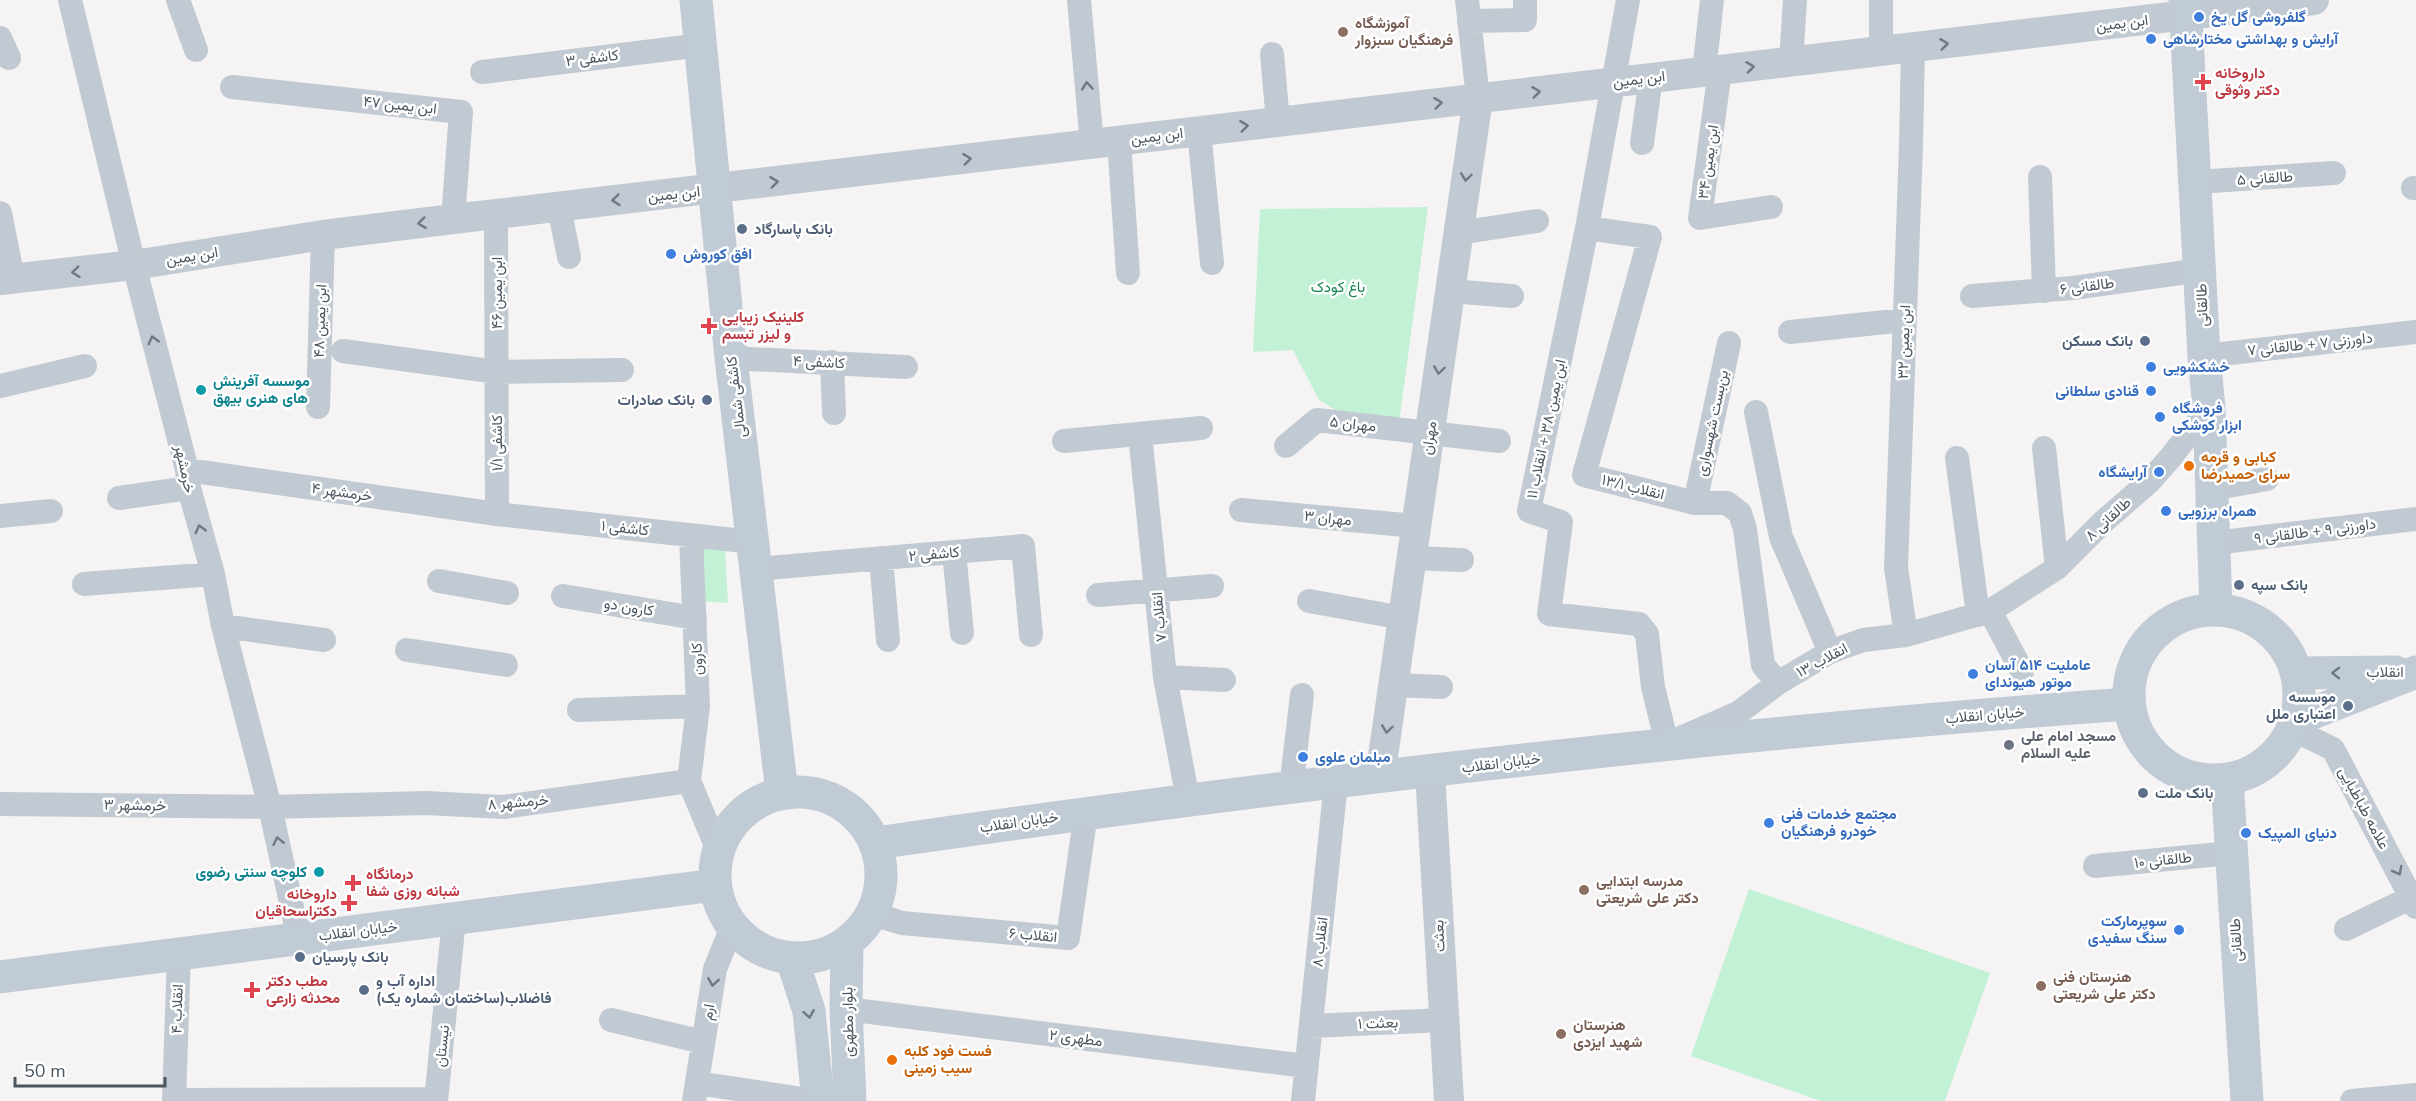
<svg xmlns="http://www.w3.org/2000/svg" width="2416" height="1101" font-family="'Nunito Sans',Vazirmatn,sans-serif">
<style>
.green{fill:#c3f1d5}
.lines{fill:none;stroke-linecap:round;stroke-linejoin:round}
.minor{stroke:#c1cad2;stroke-width:24}
.tertiary{stroke:#c1cad2;stroke-width:30}
.secondary{stroke:#c1cbd6;stroke-width:33}
.oneway{stroke:#6e7983}
.oneway2{stroke:#6e7984}
.shop-dot{fill:#3f7fe0;stroke:#fff;stroke-width:2}
.education-dot{fill:#8d6e63;stroke:#fff;stroke-width:2}
.health-dot{fill:#e0444e;stroke:#fff;stroke-width:2}
.service-dot{fill:#5c6f8a;stroke:#fff;stroke-width:2}
.culture-dot{fill:#0f9aa8;stroke:#fff;stroke-width:2}
.food-dot{fill:#e8710a;stroke:#fff;stroke-width:2}
.worship-dot{fill:#6b7280;stroke:#fff;stroke-width:2}
.labels{text-anchor:middle;dominant-baseline:central;stroke-width:5;stroke-linejoin:round;paint-order:stroke}
.shop-label{font-size:15px;font-weight:bold;fill:#366cbe;stroke:#fff;text-anchor:start}
.education-label{font-size:15px;font-weight:bold;fill:#785e54;stroke:#fff;text-anchor:start}
.street-label{font-size:15px;fill:#4a5661;stroke:#fff}
.health-label{font-size:15px;font-weight:bold;fill:#be3a42;stroke:#fff;text-anchor:start}
.service-label{font-size:15px;font-weight:bold;fill:#4e5e75;stroke:#fff;text-anchor:start}
.park-label{font-size:15px;fill:#17864f;stroke:#fff}
.culture-label{font-size:15px;font-weight:bold;fill:#0d838f;stroke:#fff;text-anchor:start}
.food-label{font-size:15px;font-weight:bold;fill:#c56008;stroke:#fff;text-anchor:start}
.worship-label{font-size:15px;font-weight:bold;fill:#5b616d;stroke:#fff;text-anchor:start}
</style>
<rect width="100%" height="100%" fill="#f5f3f3"/>
<path class="green" d="M1428,207L1397,438L1372,432L1319,400L1293,350L1253,352L1260,209Z
M696,544L725,547L728,603L700,601Z
M1749,889L1990,973L1945,1101H1821L1691,1056Z"/>
<g class="lines">
<path class="minor" d="M70,0L134,265L187,470L189,488L213,574L223,626L270,807L299,939
M178,0L196,50
M1079,0L1092,144
M1467,0L1478,98
M1628,0L1587,228L1529,511L1561,522L1549,614L1639,624L1647,634L1653,687L1667,744L1738,713L1778,683L1830,652L1863,640L1906,635L1990,611L2057,568L2103,522L2149,482L2171,457L2209,408
M1881,0V51
M1469,21L1525,20V0
M0,38L9,58
M1272,54L1278,122
M1791,62L1795,0
M1720,70L1700,218L1771,207
M482,72L702,45
M1704,72L1712,0
M232,87L461,112L453,219
M1199,131L1212,263
M1119,141L1128,273
M1642,143L1651,78
M2040,177L2044,291
M2196,182L2334,173
M2413,188H2416
M559,207L569,257
M0,213L13,278
M496,215L497,514
M1587,228L1650,237L1584,475L1695,503H1727L1740,513L1745,529L1763,665L1778,683
M1458,233L1537,221
M1450,291L1512,296
M1972,296L2073,288L2201,270
M1790,332L1905,320
M343,351L497,372L622,370
M2204,356L2416,332
M731,358L906,367
M832,362L834,413
M0,386L85,366
M318,407L323,235
M1756,412L1781,537L1830,652
M1140,434L1165,677L1188,800
M1064,441L1201,428
M1286,446L1317,420L1499,441
M2044,448L2057,568
M1957,458L1978,615
M187,470L497,514L753,542
M2212,489L2267,479
M119,498L189,488
M1695,503L1729,343
M1241,510L1416,526
M0,516L51,511
M2214,543L2416,519
M954,552L962,633
M881,558L888,640
M1411,558L1462,560
M757,569L1023,546L1031,635
M439,581L507,593
M84,584L213,574
M1098,595L1212,586
M563,596L695,618
M1309,601L1403,618
M1990,611L2022,671
M223,626L324,640
M1906,635L1896,568L1911,145L1913,48
M407,650L506,665
M1165,677L1224,680
M1393,685L1441,687
M579,710L698,706
M2292,729L2333,749L2416,907
M689,781L698,706L691,536
M1291,788L1302,695
M0,804L270,807L426,803L503,807L689,781L718,850
M2095,866L2231,853
M873,914L902,923L1068,938L1086,813
M2346,929L2412,897
M179,954L174,1100L436,1099
M846,1009L1306,1066
M611,1020L703,1042
M1311,1026L1444,1020
M697,1083L816,1101
M436,1101L454,919
M694,1101L715,969L732,927
M1303,1101L1336,782
M2352,1101L2416,1095"/>
<path class="tertiary" d="M0,280L134,265L323,235L453,219L2314,0
M1430,772L1449,1101
M1380,777L1478,98"/>
<path class="secondary" d="M696,0L731,358L782,793
M2185,0L2204,356L2209,408L2216,609
M2129 695a85 85 0 1 1 170 0a85 85 0 1 1-170 0Z
M2296,673L2396,672
M2295,720L2416,672
M2227,779L2247,1101
M715 875a83 83 0 1 1 166 0a83 83 0 1 1-166 0Z
M876,843C1292,783 1710,734 2128,704
M847,943L846,1009L850,1101
M792,959L809,1011L818,1101
M0,977L715,885"/>
</g>
<defs><path id="oneway-chevron" d="M-2-3.5L2.5 0L-2 3.5" fill="none" stroke-width="1.6" stroke-linecap="round" stroke-linejoin="round" transform="scale(1.5)"/></defs>
<g class="oneway">
<use href="#oneway-chevron" transform="translate(1944 44) rotate(-7)"/>
<use href="#oneway-chevron" transform="translate(1750 67) rotate(-7)"/>
<use href="#oneway-chevron" transform="translate(1087 86) rotate(-95)"/>
<use href="#oneway-chevron" transform="translate(1536 92) rotate(-7)"/>
<use href="#oneway-chevron" transform="translate(1438 103) rotate(-7)"/>
<use href="#oneway-chevron" transform="translate(1244 126) rotate(-7)"/>
<use href="#oneway-chevron" transform="translate(967 159) rotate(-7)"/>
<use href="#oneway-chevron" transform="translate(1466 177) rotate(98)"/>
<use href="#oneway-chevron" transform="translate(774 182) rotate(-7)"/>
<use href="#oneway-chevron" transform="translate(616 200) rotate(174)"/>
<use href="#oneway-chevron" transform="translate(422 223) rotate(173)"/>
<use href="#oneway-chevron" transform="translate(76 272) rotate(174)"/>
<use href="#oneway-chevron" transform="translate(153 340) rotate(-105)"/>
<use href="#oneway-chevron" transform="translate(1439 370) rotate(98)"/>
<use href="#oneway-chevron" transform="translate(200 529) rotate(-105)"/>
<use href="#oneway-chevron" transform="translate(1387 729) rotate(98)"/>
<use href="#oneway-chevron" transform="translate(278 841) rotate(-102)"/>
<use href="#oneway-chevron" transform="translate(2398 871) rotate(62)"/>
<use href="#oneway-chevron" transform="translate(713 982) rotate(99)"/>
</g>
<g class="oneway2">
<use href="#oneway-chevron" transform="translate(2336 673) rotate(180)"/>
<use href="#oneway-chevron" transform="translate(809 1014) rotate(80)"/>
</g>
<g class="shop-dot">
<circle cx="2199" cy="17" r="6"/>
<circle cx="2151" cy="39" r="6"/>
<circle cx="671" cy="254" r="6"/>
<circle cx="2151" cy="367" r="6"/>
<circle cx="2151" cy="391" r="6"/>
<circle cx="2160" cy="417" r="6"/>
<circle cx="2159" cy="472" r="6"/>
<circle cx="2166" cy="511" r="6"/>
<circle cx="1973" cy="674" r="6"/>
<circle cx="1303" cy="757" r="6"/>
<circle cx="1769" cy="823" r="6"/>
<circle cx="2246" cy="833" r="6"/>
<circle cx="2179" cy="930" r="6"/>
</g>
<g class="education-dot">
<circle cx="1343" cy="32" r="6"/>
<circle cx="1584" cy="890" r="6"/>
<circle cx="2041" cy="986" r="6"/>
<circle cx="1561" cy="1034" r="6"/>
</g>
<g class="health-dot">
<path d="M2200 73h6v6h6v6h-6v6h-6v-6h-6v-6h6z"/>
<path d="M706 317h6v6h6v6h-6v6h-6v-6h-6v-6h6z"/>
<path d="M350 874h6v6h6v6h-6v6h-6v-6h-6v-6h6z"/>
<path d="M346 894h6v6h6v6h-6v6h-6v-6h-6v-6h6z"/>
<path d="M249 981h6v6h6v6h-6v6h-6v-6h-6v-6h6z"/>
</g>
<g class="service-dot">
<circle cx="742" cy="229" r="6"/>
<circle cx="2145" cy="341" r="6"/>
<circle cx="707" cy="400" r="6"/>
<circle cx="2239" cy="585" r="6"/>
<circle cx="2348" cy="706" r="6"/>
<circle cx="2143" cy="793" r="6"/>
<circle cx="300" cy="957" r="6"/>
<circle cx="364" cy="990" r="6"/>
</g>
<g class="culture-dot">
<circle cx="201" cy="390" r="6"/>
<circle cx="319" cy="872" r="6"/>
</g>
<g class="food-dot">
<circle cx="2189" cy="466" r="6"/>
<circle cx="892" cy="1060" r="6"/>
</g>
<circle class="worship-dot" cx="2009" cy="745" r="6"/>
<g class="labels">
<g class="shop-label">
<text x="2211" y="17">گلفروشی گل یخ</text>
<text x="2163" y="39">آرایش و بهداشتی مختارشاهی</text>
<text x="683" y="254">افق کوروش</text>
<text x="2163" y="367">خشکشویی</text>
<text x="2139" y="391" text-anchor="end">قنادی سلطانی</text>
<text x="2172" y="408">فروشگاه<tspan x="2172" dy="17">ابزار کوشکی</tspan></text>
<text x="2147" y="472" text-anchor="end">آرایشگاه</text>
<text x="2178" y="511">همراه برزویی</text>
<text x="1985" y="665">عاملیت ۵۱۴ آسان<tspan x="1985" dy="17">موتور هیوندای</tspan></text>
<text x="1315" y="757">مبلمان علوی</text>
<text x="1781" y="814">مجتمع خدمات فنی<tspan x="1781" dy="17">خودرو فرهنگیان</tspan></text>
<text x="2258" y="833">دنیای المپیک</text>
<text x="2167" y="921" text-anchor="end">سوپرمارکت<tspan x="2167" dy="17">سنگ سفیدی</tspan></text>
</g>
<g class="education-label">
<text x="1355" y="23">آموزشگاه<tspan x="1355" dy="17">فرهنگیان سبزوار</tspan></text>
<text x="1596" y="881">مدرسه ابتدایی<tspan x="1596" dy="17">دکتر علی شریعتی</tspan></text>
<text x="2053" y="977">هنرستان فنی<tspan x="2053" dy="17">دکتر علی شریعتی</tspan></text>
<text x="1573" y="1025">هنرستان<tspan x="1573" dy="17">شهید ایزدی</tspan></text>
</g>
<g class="street-label">
<text transform="translate(2122 23) rotate(-7)">ابن یمین</text>
<text transform="translate(592 58) rotate(-7)">کاشفی ۳</text>
<text transform="translate(1639 79) rotate(-7)">ابن یمین</text>
<text transform="translate(400 105) rotate(6)">ابن یمین ۴۷</text>
<text transform="translate(1157 136) rotate(-7)">ابن یمین</text>
<text transform="translate(1708 162) rotate(-82)">ابن یمین ۳۴</text>
<text transform="translate(2265 178) rotate(-4)">طالقانی ۵</text>
<text transform="translate(674 194) rotate(-6)">ابن یمین</text>
<text transform="translate(192 256) rotate(-9)">ابن یمین</text>
<text transform="translate(2087 286) rotate(-7)">طالقانی ۶</text>
<text transform="translate(497 293) rotate(-90)">ابن یمین ۴۶</text>
<text transform="translate(2202 305) rotate(-92)">طالقانی</text>
<text transform="translate(320 321) rotate(-88)">ابن یمین ۴۸</text>
<text transform="translate(1904 342) rotate(-88)">ابن یمین ۳۲</text>
<text transform="translate(2310 344) rotate(-6)">داورزنی ۷ + طالقانی ۷</text>
<text transform="translate(819 362) rotate(3)">کاشفی ۴</text>
<text transform="translate(736 397) rotate(-97)">کاشفی شمالی</text>
<text transform="translate(1712 423) rotate(-78)">بن‌بست شهسواری</text>
<text transform="translate(1353 424) rotate(6)">مهران ۵</text>
<text transform="translate(1546 429) rotate(-78)">ابن یمین ۳۸ + انقلاب ۱۱</text>
<text transform="translate(1429 438) rotate(-82)">مهران</text>
<text transform="translate(497 443) rotate(-90)">کاشفی ۱/۱</text>
<text transform="translate(185 469) rotate(78)">خرمشهر</text>
<text transform="translate(1633 487) rotate(14)">انقلاب ۱۳/۱</text>
<text transform="translate(342 492) rotate(8)">خرمشهر ۴</text>
<text transform="translate(1328 518) rotate(6)">مهران ۳</text>
<text transform="translate(2108 519) rotate(-43)">طالقانی ۸</text>
<text transform="translate(625 528) rotate(6)">کاشفی ۱</text>
<text transform="translate(2315 531) rotate(-7)">داورزنی ۹ + طالقانی ۹</text>
<text transform="translate(934 554) rotate(-5)">کاشفی ۲</text>
<text transform="translate(629 607) rotate(9)">کارون دو</text>
<text transform="translate(1159 617) rotate(-95)">انقلاب ۷</text>
<text transform="translate(697 659) rotate(-92)">کارون</text>
<text transform="translate(1822 660) rotate(-28)">انقلاب ۱۳</text>
<text x="2385" y="672">انقلاب</text>
<text transform="translate(1985 715) rotate(-5)">خیابان انقلاب</text>
<text transform="translate(1501 763) rotate(-7)">خیابان انقلاب</text>
<text transform="translate(518 802) rotate(-5)">خرمشهر ۸</text>
<text transform="translate(135 805) rotate(1)">خرمشهر ۳</text>
<text transform="translate(2364 808) rotate(62)">علامه طباطبایی</text>
<text transform="translate(1019 822) rotate(-8)">خیابان انقلاب</text>
<text transform="translate(2163 860) rotate(-6)">طالقانی ۱۰</text>
<text transform="translate(358 931) rotate(-7)">خیابان انقلاب</text>
<text transform="translate(1033 935) rotate(5)">انقلاب ۶</text>
<text transform="translate(1439 936) rotate(-93)">بعثت</text>
<text transform="translate(2236 940) rotate(-93)">طالقانی</text>
<text transform="translate(1320 942) rotate(-84)">انقلاب ۸</text>
<text transform="translate(177 1009) rotate(-88)">انقلاب ۴</text>
<text transform="translate(708 1012) rotate(-81)">ارم</text>
<text transform="translate(848 1022) rotate(-91)">بلوار مطهری</text>
<text transform="translate(1378 1023) rotate(-2)">بعثت ۱</text>
<text transform="translate(1076 1038) rotate(7)">مطهری ۲</text>
<text transform="translate(442 1046) rotate(-84)">نیستان</text>
</g>
<g class="health-label">
<text x="2215" y="73">داروخانه<tspan x="2215" dy="17">دکتر وثوقی</tspan></text>
<text x="722" y="317">کلینیک زیبایی<tspan x="722" dy="17">و لیزر تبسم</tspan></text>
<text x="366" y="874">درمانگاه<tspan x="366" dy="17">شبانه روزی شفا</tspan></text>
<text x="337" y="894" text-anchor="end">داروخانه<tspan x="337" dy="17">دکتراسحاقیان</tspan></text>
<text x="266" y="981">مطب دکتر<tspan x="266" dy="17">محدثه زارعی</tspan></text>
</g>
<g class="service-label">
<text x="754" y="229">بانک پاسارگاد</text>
<text x="2133" y="341" text-anchor="end">بانک مسکن</text>
<text x="695" y="400" text-anchor="end">بانک صادرات</text>
<text x="2251" y="585">بانک سپه</text>
<text x="2336" y="697" text-anchor="end">موسسه<tspan x="2336" dy="17">اعتباری ملل</tspan></text>
<text x="2155" y="793">بانک ملت</text>
<text x="312" y="957">بانک پارسیان</text>
<text x="376" y="981">اداره آب و<tspan x="376" dy="17">فاضلاب(ساختمان شماره یک)</tspan></text>
</g>
<g class="park-label">
<text x="1338" y="287">باغ کودک</text>
</g>
<g class="culture-label">
<text x="213" y="381">موسسه آفرینش<tspan x="213" dy="17">های هنری بیهق</tspan></text>
<text x="307" y="872" text-anchor="end">کلوچه سنتی رضوی</text>
</g>
<g class="food-label">
<text x="2201" y="457">کبابی و قرمه<tspan x="2201" dy="17">سرای حمیدرضا</tspan></text>
<text x="904" y="1051">فست فود کلبه<tspan x="904" dy="17">سیب زمینی</tspan></text>
</g>
<g class="worship-label">
<text x="2021" y="736">مسجد امام علی<tspan x="2021" dy="17">علیه السلام</tspan></text>
</g>
</g>
<path d="M15 1077v9h150v-9" fill="none" stroke="#4a5661" stroke-width="3"/>
<text x="24" y="1077" font-size="18" fill="#4a5661" stroke="#ffffff" stroke-width="4.5" paint-order="stroke">50 m</text>
</svg>
